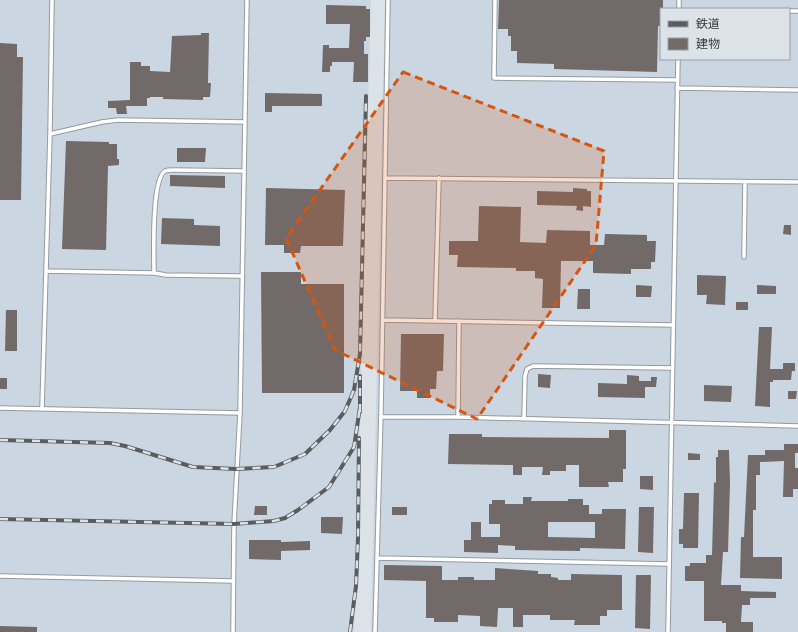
<svg xmlns="http://www.w3.org/2000/svg" width="798" height="632" font-family="'Nunito Sans','Noto Sans JP',sans-serif">
<style>
.built{fill:#cad7e3;fill-rule:evenodd}
.building{fill:#726a68;fill-rule:evenodd}
.lines{fill:none;stroke-linecap:round;stroke-linejoin:round}
.service-casing{stroke:#949ba0;stroke-width:5.5}
.service{stroke:#fff;stroke-width:3.5}
.rail-casing{stroke:#5a5d60;stroke-width:4}
.rail{stroke:#dbe2e8;stroke-width:2.5;stroke-dasharray:8;stroke-linecap:butt}
.marked{fill:#d65611;fill-opacity:0.2;stroke:#d65611;stroke-width:3;stroke-dasharray:8 5;stroke-linejoin:round}
</style>
<rect width="100%" height="100%" fill="#dbe2e8"/>
<path class="built" d="M0,0H371L354,632H0Z
M385,0H798V632H371ZM661,9H789V59H661Z"/>
<path class="building" d="M499,0H663V9H661V26H658L657,72L554,69V64L517,63V51H511V36H508V29H498Z
M326,5L366,6V9H370V37H366V41H364V54H368V82H353L354,62H332V66H330V72H322L323,45H329V48H349L350,24H326Z
M201,33H209L208,83H211L210,97H203V100L163,99V97H150V98H147V106H126L127,114H117L116,108H108V101L130,100V62H141V66H150V71L170,72L172,36L201,35Z
M0,43L17,44V57H23L21,200H0Z
M265,93L322,94V106H272V112H265Z
M66,141L109,142V144H117V159H119V165L108,166L106,250L62,249Z
M177,148H206L205,162H177Z
M170,175L225,176V188L170,186Z
M266,188L345,190L343,246H301L300,253H284V245H265Z
M573,188L587,189V191H591V207L583,206V211L576,210L577,206L537,205V191L573,192Z
M479,206L521,207L520,242L546,243L547,230L590,231V245H604L605,234L647,235V241H656L655,262H651V269H631V274L593,273V261H561L560,308H542L543,279L535,278V271H516V268L457,267L458,255H449V241H478Z
M162,218L194,219V225L220,226V246L161,244Z
M784,225H791V235L783,234Z
M261,272H301V284H344V393H262Z
M697,275L726,276L725,305L706,304L707,295H697Z
M636,285L652,286L651,297H636Z
M757,285L776,286V294H757Z
M578,289H590V309H577Z
M736,302H748V310H736Z
M6,310H17V351H5Z
M759,327H772L770,369H783V363H795V371H792L791,380H773V382H770V407L755,406Z
M401,334H444L443,371H437L436,389H430V398H417V391H400Z
M538,374L551,375L550,388L538,387Z
M627,375L639,376V381H651V377H657L656,387H645V398L598,397V383L627,384Z
M0,378H7V389H0Z
M704,385L732,386L731,402L704,401Z
M788,391H797L796,399H788Z
M609,430H626V469H623V482H608L609,487H579V465H566V471H550V475H542L543,467H522V475H513V465L448,464L449,434H482V437L609,438Z
M784,444H798V453H795V468H798V489H793V497H783L784,461L760,462V475H756V510H753V557H782V579L740,578L741,537H744L748,455H765V450H784Z
M718,450H729L730,483L728,552H723L721,585H741V591L776,592V598H750V605H742L741,622H753V632H726V623H722V621H704V581H685V566H690V563H706V555H712L714,482L716,483V457H718Z
M688,453L700,454V460H688Z
M640,476H653V490L640,489Z
M684,493H699L698,548H683V544H679V529H683Z
M523,497H532L531,501H568V499H583V505H589V514H602V509H626L625,549L580,548V551L515,550V546L498,545V553L464,552V540H471V522H481V537H500V524H489V504H492V500H505V504H523ZM548,522H595V538L548,537Z
M255,506H267V515H254Z
M392,507H407V515H392Z
M639,507H654L653,553L638,552Z
M321,517H343L342,534L321,533Z
M249,540H281V542L310,541V550L281,551V560L249,559Z
M384,565L442,566V580H458V577H474V580H495V568L538,571V574H551V577L558,578V580H571V574L622,575V610H607V616H600V625H574L575,620H550V615H523V627H513V608H498L497,627L480,626V616L458,615V622H434V618H426V581L384,580Z
M636,575H651L650,629L635,628Z
M0,626L37,627V632H0Z"/>
<g class="lines">
<g class="service-casing">
<path id="service" d="M495,0L494,78L677,80
M679,9V0
M789,11H798
M677,88L798,90
M50,134L102,122L118,120L245,122
M386,178L798,182
M744,257L745,182
M46,271L154,273L166,275L241,276
M154,273C154,255 151,180 165,171C167,170 171,170 174,170L244,171
M383,320L673,325
M435,321L439,178
M0,408L240,413
M42,408L50,134L52,0
M381,417H458L798,426
M458,417L459,321
M524,419L525,376L527,369L533,366L672,368
M377,558L669,564
M0,576L233,581
M233,632L234,524L240,413L247,0
M375,632L381,412L388,0
M668,632L678,59"/>
</g>
<use href="#service" class="service"/>
<g class="rail-casing">
<path id="rail" d="M360,412V376
M0,440L110,443L125,446L193,467L236,469L274,467L305,454L330,430L345,411L354,390L360,354L366,96
M0,519L234,524L274,521L285,518L298,510L329,487L354,447L360,407
M350,632L356,586L358,538L359,438"/>
</g>
<use href="#rail" class="rail"/>
</g>
<path class="marked" d="M403,72L604,151L596,245L477,419L335,350L286,238Z"/>
<rect x="660" y="8" width="130" height="52" fill="#dbe2e8" stroke="#999ea3"/>
<rect x="668" y="21" width="20" height="6" fill="#5a5d60" stroke="#999ea3"/>
<text x="696" y="28" font-size="12" fill="#37393c">鉄道</text>
<rect x="668" y="38" width="20" height="12" fill="#726a68" stroke="#999ea3"/>
<text x="696" y="48" font-size="12" fill="#37393c">建物</text>
</svg>
